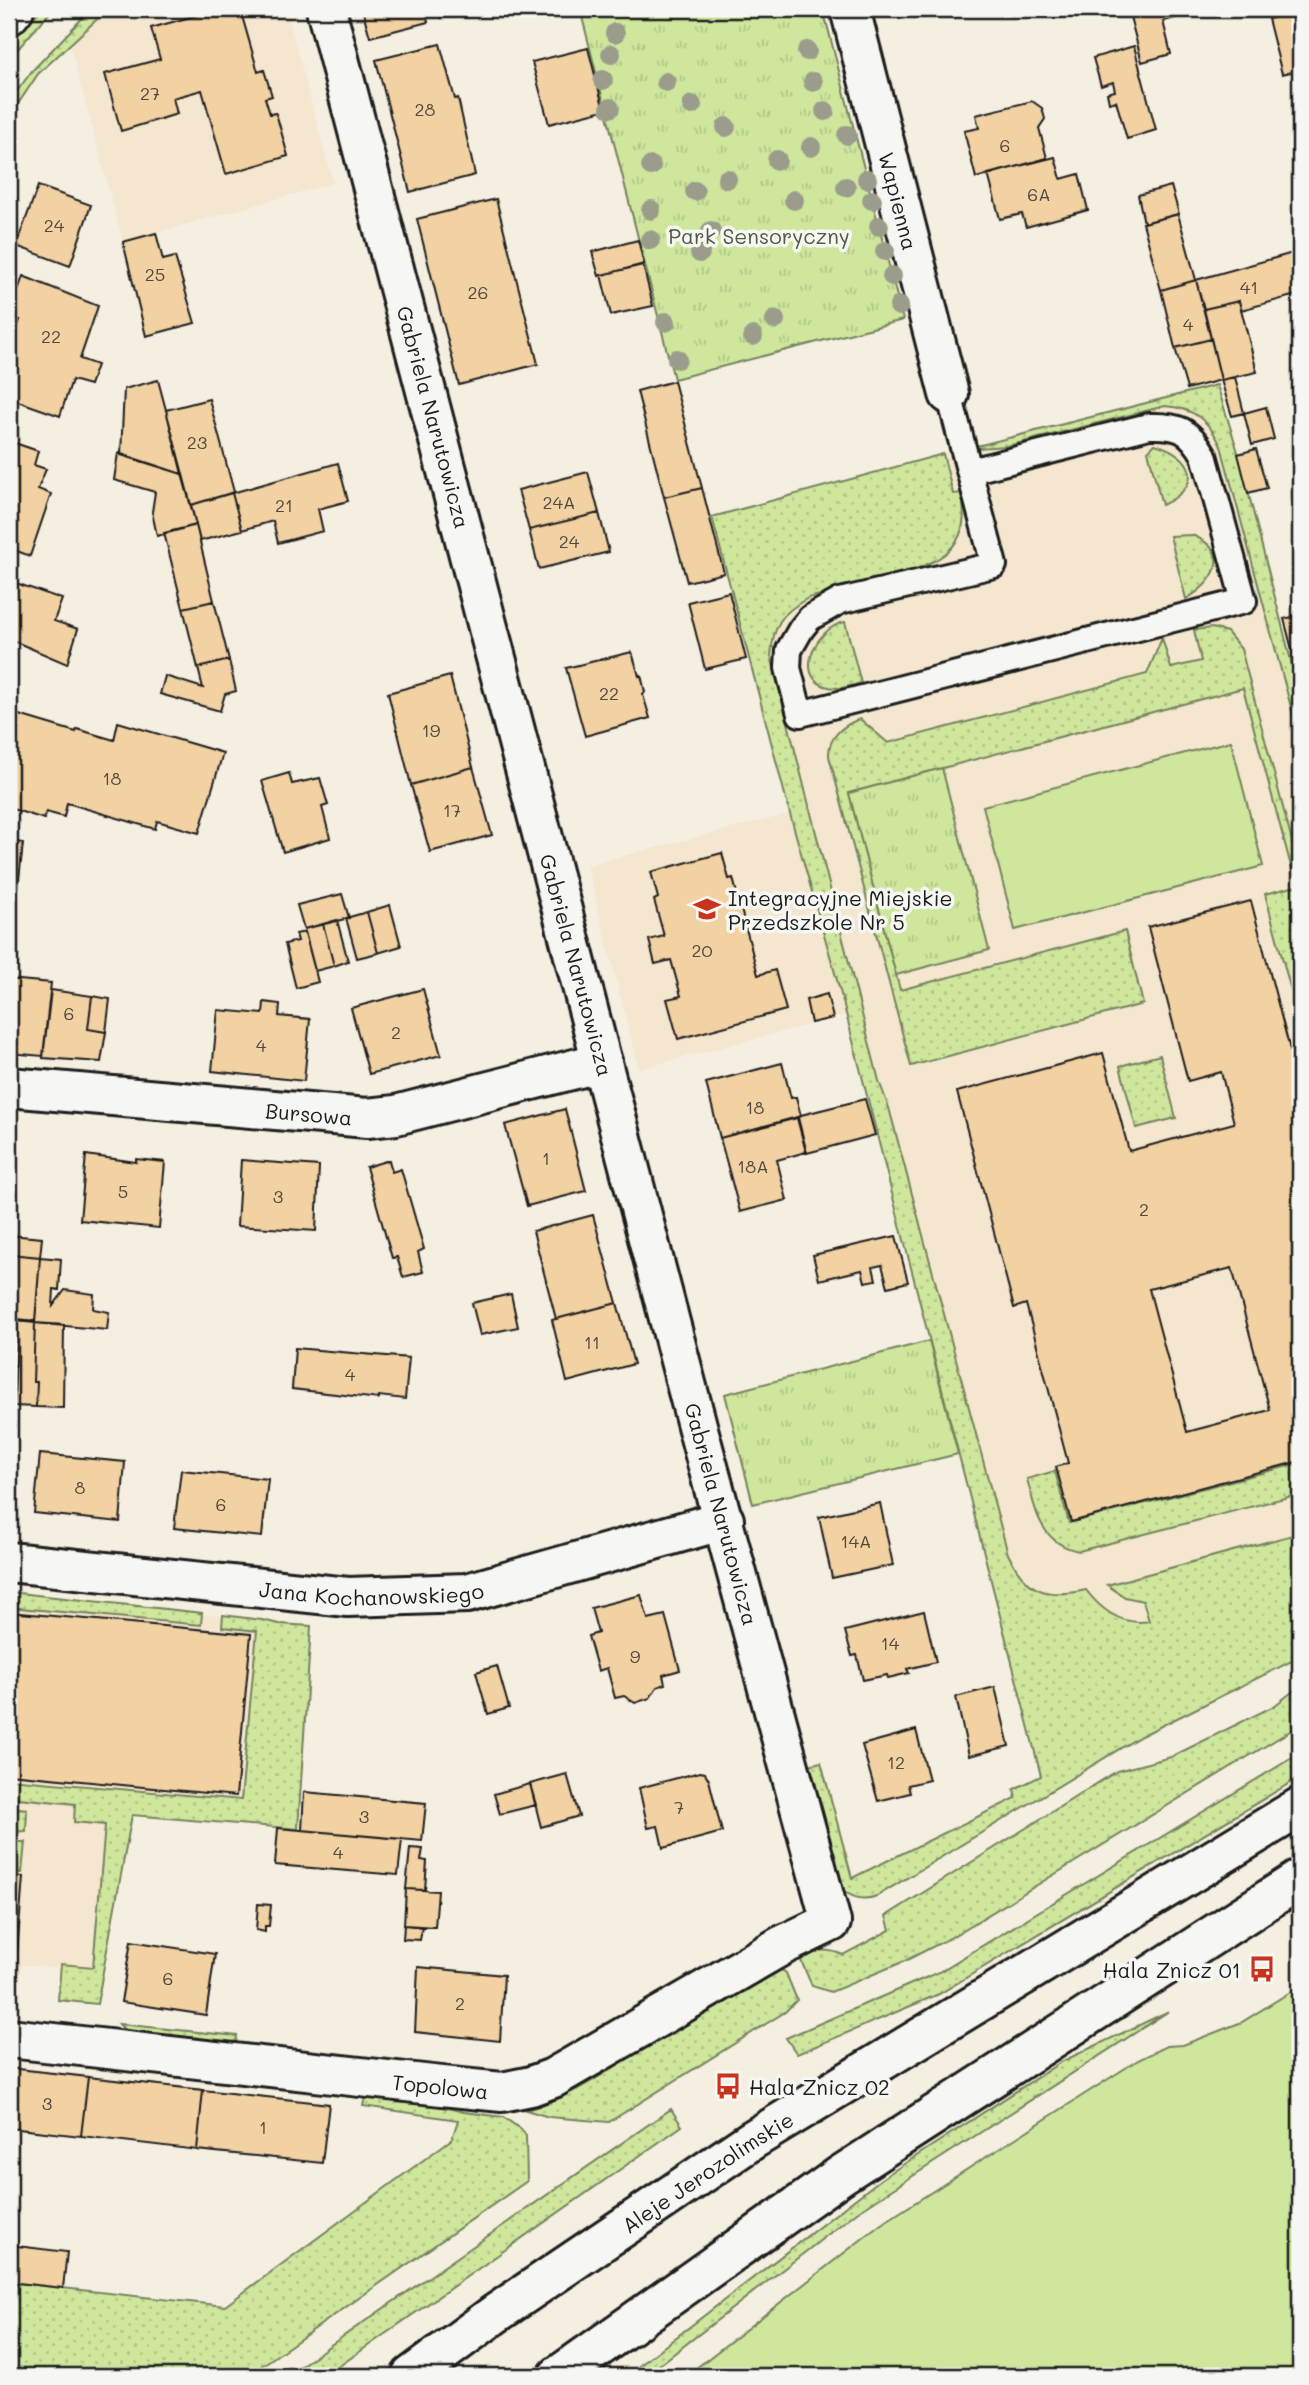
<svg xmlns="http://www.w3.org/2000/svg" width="1309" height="2385" font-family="Mali,sans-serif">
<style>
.built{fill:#f4e6cf}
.grass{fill:url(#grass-dots);stroke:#75825c;stroke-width:2}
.park{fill:url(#park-tufts);stroke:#75825c;stroke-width:2}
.garden{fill:#cee79d;stroke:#75825c;stroke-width:2}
.building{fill:#f2d1a3;stroke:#1c1c1c;stroke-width:2;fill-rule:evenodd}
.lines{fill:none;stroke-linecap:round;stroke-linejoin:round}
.service-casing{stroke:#1c1c1c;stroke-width:30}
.minor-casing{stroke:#1c1c1c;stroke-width:44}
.tertiary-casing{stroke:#1c1c1c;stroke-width:44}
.secondary-casing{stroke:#1c1c1c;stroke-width:44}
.service{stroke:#f6f6f2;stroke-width:24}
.minor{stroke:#f6f6f2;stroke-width:38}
.tertiary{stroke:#f6f6f2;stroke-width:38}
.secondary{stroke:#f6f6f2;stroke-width:38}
.tree{fill:#9b9c8b}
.labels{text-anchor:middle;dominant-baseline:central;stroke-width:7;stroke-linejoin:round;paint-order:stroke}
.number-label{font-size:18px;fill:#52493e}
.street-label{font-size:21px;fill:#1c1c1c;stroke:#f6f6f2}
.park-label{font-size:21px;fill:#515943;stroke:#f6f6f2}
.poi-label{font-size:21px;fill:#1c1c1c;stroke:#f6f6f2;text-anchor:start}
</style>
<defs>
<pattern id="grass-dots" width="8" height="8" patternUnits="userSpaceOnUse" patternTransform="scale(1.75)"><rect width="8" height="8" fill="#cee79d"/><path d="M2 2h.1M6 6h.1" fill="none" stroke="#b0c687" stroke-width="1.8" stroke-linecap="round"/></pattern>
<pattern id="park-tufts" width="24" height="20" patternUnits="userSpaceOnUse" patternTransform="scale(1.75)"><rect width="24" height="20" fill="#cee79d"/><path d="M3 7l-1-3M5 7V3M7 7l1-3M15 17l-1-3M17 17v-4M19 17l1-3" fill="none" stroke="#b0c687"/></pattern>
</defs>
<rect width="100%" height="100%" fill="#f5efe2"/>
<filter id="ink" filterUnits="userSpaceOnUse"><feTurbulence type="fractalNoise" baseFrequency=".0143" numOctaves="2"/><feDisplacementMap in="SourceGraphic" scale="14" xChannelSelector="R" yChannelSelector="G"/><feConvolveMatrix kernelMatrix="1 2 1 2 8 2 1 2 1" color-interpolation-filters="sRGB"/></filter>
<g filter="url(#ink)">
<path class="built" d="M108,9H286L333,183L123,242L70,45Z
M1217,385L1238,452L1300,697V1645L1038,1764L846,1015L639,1069L587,865L790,814L712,517L943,454Z
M9,1592L311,1626L298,1829L132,1815L102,1971L22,1965L21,1974L9,1973Z"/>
<path class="grass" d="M41,9H53L9,59V44Z
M91,9H108L38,74L18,104L9,130V102L32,71Z
M1217,385L1238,452L1300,696V741L1221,446C1209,420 1193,408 1165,406L1007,446L978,448L977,446Z
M1155,444C1196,456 1204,486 1162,505L1148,451Z
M943,454L953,494L961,493C976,554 929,566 882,579C857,585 833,592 808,598C781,613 773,625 771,656L879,1081L889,1108L1008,1554C1027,1592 1045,1599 1086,1590C1102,1611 1122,1626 1149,1621L1143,1601L1125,1597L1107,1585L1300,1533V1657L1141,1736L877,1896C862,1902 850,1897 837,1886L805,1766L821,1762L852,1878L1016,1798L1014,1789L1041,1776L842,998L790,814L712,517Z
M1192,535C1233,552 1216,582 1186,599L1170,536Z
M845,622L861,683C854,685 846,688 839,688C789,688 812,628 845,622Z
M1212,628L1227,632L1241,649L1299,868L1292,870L1243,688L849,793L900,990L1125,931L1143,1004L911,1066L829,756C828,737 843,725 860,719L888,743L1147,674L1162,638L1171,668L1201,661L1194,630Z
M1300,885V1024L1265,894Z
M1160,1055L1176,1118L1136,1128L1120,1066Z
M1300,1463V1494L1079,1551C1041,1544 1036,1512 1027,1479L1055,1471L1069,1523Z
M9,1592L202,1613L201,1625L9,1607Z
M223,1615L262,1620L279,1624L311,1626L298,1829L132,1815L97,2004L58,2000L61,1964L93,1967L105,1825L74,1822L75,1804L9,1797V1779L241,1800L257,1631L222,1627Z
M1300,1686V1725L950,1938L905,1961L831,1992L812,1986L799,1956C815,1950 827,1948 843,1955L890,1930L886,1916L1117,1771L1171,1757L1274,1706Z
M1300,1753V1777L939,1994L797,2054L786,2038L939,1972Z
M9,1807L27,1809L26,1831L9,1832Z
M9,1842H25L22,1873L9,1872Z
M777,1967L786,1973L797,2000L785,2012L609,2122L549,2117L526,2110C583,2094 617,2063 666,2033C702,2010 740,1989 777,1967Z
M1169,2011L857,2212L645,2376H626L881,2179L1061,2062Z
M119,2024L237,2036L235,2048L127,2033Z
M370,2094L401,2097L464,2112L503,2117L522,2130L526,2136L527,2181L247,2376H9V2282L225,2306L452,2139L458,2120L363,2106L365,2098Z
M671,2109L682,2126L325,2376H286Z"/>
<path class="park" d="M580,9H823L903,320L674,379Z
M942,768L989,950L896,975L849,793Z
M929,1341L958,1454L753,1504L725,1394Z"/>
<path class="garden" d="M1231,741L1263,866L1015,930L983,806Z
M1300,1986V2376H686L880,2225L1138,2060L1167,2046L1183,2045L1242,2022Z"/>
<path class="building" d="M219,9H240L258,72L264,70L272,96L265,98L270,114L276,113L288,156L226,174L202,90L173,98L177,114L121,131L105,74L160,59L151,28Z
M362,9H425L428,22L370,37Z
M439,9H478L441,18Z
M1128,9H1174L1176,18L1163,21L1171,54L1142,62Z
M1300,11V70L1282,74L1268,19Z
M440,44L455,99L458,98L475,175L410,192L376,60Z
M1134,46L1156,130L1127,139L1116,101L1109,103L1107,93L1115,91L1113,82L1101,86L1093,58Z
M588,48L604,110L549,124L532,62Z
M1032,101L1042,108L1045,119L1039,128L1047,158L976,178L964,131L979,128L976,115Z
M1055,157L1061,179L1079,174L1088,210L1026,227L1022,214L1000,219L988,174Z
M38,186L91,205L70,266L16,246Z
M1171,186L1179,214L1144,223L1138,195Z
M496,199L538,364L459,385L417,219Z
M1178,214L1196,280L1161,290L1143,223Z
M156,233L163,260L175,257L195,323L146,336L123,242Z
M638,240L644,264L599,276L592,252Z
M1300,251V294L1241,310L1239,301L1204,309L1196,280Z
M643,265L653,306L611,315L601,275Z
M23,276L98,306L80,359L97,365L90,385L72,380L60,416L9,398V352L20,320L9,317Z
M1196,280L1211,339L1175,348L1161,290Z
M1239,301L1257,372L1221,380L1204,309Z
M1211,339L1221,380L1187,389L1175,348Z
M1235,377L1244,413L1232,416L1221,380Z
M158,380L166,410L182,474L121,455L124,389Z
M674,381L702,488L664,497L637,391Z
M209,399L234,492L191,505L166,410Z
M1266,407L1274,439L1252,445L1244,413Z
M9,441L38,451L34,465L46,469L38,489L51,494L30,556L9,548Z
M1256,449L1267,488L1248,493L1238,454Z
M118,453L182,474L196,525L157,536L152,512L155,492L114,480Z
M338,463L348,501L318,509L323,531L278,543L273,521L242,530L232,493Z
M588,472L599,513L529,530L518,490Z
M702,488L724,573L687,582L664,497Z
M232,493L242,530L200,541L191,505Z
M599,513L609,552L539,569L529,530Z
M196,525L214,601L183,608L164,533Z
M13,582L62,599L54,621L78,629L67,664L9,639V583L12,584Z
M729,592L746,659L705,669L688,602Z
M214,601L229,660L198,668L183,608Z
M1300,615V680L1284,619Z
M632,652L639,676L641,675L645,692L643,695L650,718L585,736L566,668Z
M229,660L236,691L225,694L220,711L160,694L165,676L203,688L198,668Z
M450,676L473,767L411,785L388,693Z
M9,712L69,730L76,732L77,729L114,740L118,722L223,753L199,833L157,821L155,829L67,803L64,817L46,812L44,819L9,808Z
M473,767L492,835L430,852L411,785Z
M289,773L292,784L320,778L328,805L322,807L330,838L283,852L262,781Z
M9,841L23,843L18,889L9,888Z
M722,853L729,879L733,878L758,975L775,970L786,1010L678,1039L667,999L681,996L671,960L655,964L649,940L664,936L654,900L658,898L651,872Z
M342,894L349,918L304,929L297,905Z
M1251,901L1300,1088V1109L1292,1112L1300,1142V1461L1071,1522L1056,1467L1068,1463L1026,1304L1014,1308L957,1092L1103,1053L1129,1151L1234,1123L1221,1072L1188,1081L1148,927ZM1232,1268L1270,1410L1187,1432L1149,1289Z
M390,905L401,946L378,953L367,912Z
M367,912L378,953L357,958L346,918Z
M337,920L348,961L334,966L323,924Z
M323,924L334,966L315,971L304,929Z
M305,932L318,982L296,988L285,944L298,941L296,934Z
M9,979L51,983L43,1056L9,1053Z
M423,989L441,1055L369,1074L351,1008Z
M51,990L92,996L88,1029L106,1032L101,1062L43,1058Z
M827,994L833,1018L811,1023L806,1000Z
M92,996L110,999L106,1032L88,1029Z
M264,1002L280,1004L279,1016L310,1019L304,1081L212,1071L218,1010L263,1014Z
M782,1063L791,1098L796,1097L801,1116L720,1138L706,1083Z
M865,1099L875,1135L807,1153L798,1118L801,1115Z
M565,1109L586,1191L527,1206L505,1125Z
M797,1118L806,1152L777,1160L787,1200L740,1212L720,1138Z
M86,1155L136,1162V1159L165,1162L159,1228L80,1220Z
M241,1160L319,1166L316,1231L237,1226Z
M389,1160L392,1172L401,1169L424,1249L418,1252L423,1272L403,1277L397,1257L392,1258L366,1167Z
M593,1215L617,1303L556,1319L533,1231Z
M9,1235L42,1238L40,1257L9,1254Z
M896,1236L908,1282L888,1287L882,1265L873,1267L876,1280L865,1282L862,1270L819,1280L813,1255Z
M9,1254L40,1257L35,1321L9,1318Z
M40,1257L61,1259L59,1290L54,1289L53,1306L65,1290L94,1294L93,1309L109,1312L107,1330L35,1323Z
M511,1294L518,1327L480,1335L472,1303Z
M617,1303L634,1364L567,1382L552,1320Z
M9,1320L17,1321L16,1366L9,1365Z
M17,1321L35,1323L33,1382H37L36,1407L14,1406Z
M35,1323L64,1325L63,1408L36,1407L37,1382H33Z
M295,1348L409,1358L405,1399L379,1396V1399L292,1389Z
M40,1454L125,1462L120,1522L34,1513Z
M181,1470L268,1479L262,1537L174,1528Z
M880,1503L893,1565L832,1578L819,1517Z
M641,1595L648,1619L665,1615L680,1670L663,1675L665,1684L657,1687L650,1698L635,1703L624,1696L615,1698L607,1668L598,1671L588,1636L598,1633L591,1608Z
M924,1611L936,1662L907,1669L909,1673L888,1678L887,1675L863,1680L857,1655L852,1656L845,1631Z
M9,1612L251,1634L236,1796L9,1774Z
M497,1666L509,1708L488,1714L476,1672Z
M995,1687L1009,1746L969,1756L956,1697Z
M916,1730L929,1780L908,1785L910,1793L878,1801L862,1745Z
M700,1772L705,1773L709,1780L722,1832L663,1848L658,1826L648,1828L639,1788Z
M567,1774L579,1816L541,1827L530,1784Z
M530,1784L536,1805L500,1814L494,1794Z
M304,1792L426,1803L422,1841L302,1830Z
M278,1828L402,1839L398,1875L275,1865Z
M410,1848L423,1849L421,1860L427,1861L425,1890L406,1889Z
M9,1876L23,1877L16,1966L9,1965Z
M406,1889L438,1891L435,1927L404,1925Z
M258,1904L271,1905L269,1926H265V1932L256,1930Z
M404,1925L422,1927L420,1940L403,1939Z
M131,1941L215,1954L206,2015L121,2002Z
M418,1967L504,1975L500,2041L415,2032Z
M9,2068L88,2077L81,2136L9,2128Z
M88,2077L203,2090L197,2150L81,2136Z
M203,2090L329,2104L322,2163L197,2150Z
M9,2245L67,2252L63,2288L9,2282Z"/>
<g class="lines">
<g class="service-casing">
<path id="service" d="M949,394L994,565L840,601L810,618L801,629L789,650L788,668L800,714L1244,601L1204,455C1189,429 1178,425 1149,426L970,471"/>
</g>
<g class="minor-casing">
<g id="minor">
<path id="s1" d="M850,9L949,394"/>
<path id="s2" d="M9,1087L367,1118L396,1115L602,1062"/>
<path id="s3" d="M9,1562L348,1597L467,1593L724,1520"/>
<path id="s4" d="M9,2038L442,2086L502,2092L531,2086L553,2078L781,1946L831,1922L699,1433L326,9"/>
</g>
</g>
<g class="tertiary-casing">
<path id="tertiary" d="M9,15L14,9"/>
</g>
<g class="secondary-casing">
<g id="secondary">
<path id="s5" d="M411,2376L495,2314L752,2140L1300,1807"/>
<path d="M558,2376L841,2175L1300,1879"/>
</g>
</g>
<use href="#service" class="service"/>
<use href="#minor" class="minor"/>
<use href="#tertiary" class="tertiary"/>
<use href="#secondary" class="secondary"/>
</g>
<g class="tree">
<circle cx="615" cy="33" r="10"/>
<circle cx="807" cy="51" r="10"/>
<circle cx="611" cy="54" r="10"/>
<circle cx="603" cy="80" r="10"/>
<circle cx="666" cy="82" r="10"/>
<circle cx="813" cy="82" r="10"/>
<circle cx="692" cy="105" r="10"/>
<circle cx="610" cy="108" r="10"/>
<circle cx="825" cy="111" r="10"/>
<circle cx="726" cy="127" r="10"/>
<circle cx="847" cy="135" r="10"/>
<circle cx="811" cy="147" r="10"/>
<circle cx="777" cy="160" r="10"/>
<circle cx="651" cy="166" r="10"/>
<circle cx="727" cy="179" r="10"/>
<circle cx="867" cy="179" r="10"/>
<circle cx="846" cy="187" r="10"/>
<circle cx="695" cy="191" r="10"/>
<circle cx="794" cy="200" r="10"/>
<circle cx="872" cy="200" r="10"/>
<circle cx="651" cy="210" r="10"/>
<circle cx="879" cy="226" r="10"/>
<circle cx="711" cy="231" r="10"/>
<circle cx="650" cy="240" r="10"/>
<circle cx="885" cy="251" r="10"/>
<circle cx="700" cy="253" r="10"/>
<circle cx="892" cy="276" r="10"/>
<circle cx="899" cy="306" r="10"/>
<circle cx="775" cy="320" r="10"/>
<circle cx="666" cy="322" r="10"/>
<circle cx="753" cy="336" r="10"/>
<circle cx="677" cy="359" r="10"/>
</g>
</g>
<defs>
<g id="school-bare" transform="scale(2.1)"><path d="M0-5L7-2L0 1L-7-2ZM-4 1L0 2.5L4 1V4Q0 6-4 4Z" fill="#c8321e" stroke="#f6f6f2" stroke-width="2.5" paint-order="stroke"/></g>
<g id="bus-bare" transform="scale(2.1)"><path d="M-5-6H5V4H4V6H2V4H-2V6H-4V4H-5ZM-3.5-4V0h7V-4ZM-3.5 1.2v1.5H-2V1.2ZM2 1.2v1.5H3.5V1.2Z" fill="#c8321e" stroke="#f6f6f2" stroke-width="2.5" paint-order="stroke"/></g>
</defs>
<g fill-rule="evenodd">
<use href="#school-bare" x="707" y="909"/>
<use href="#bus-bare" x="1262" y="1969"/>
<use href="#bus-bare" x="728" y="2086"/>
</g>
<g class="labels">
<g class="number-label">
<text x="150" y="93">27</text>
<text x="425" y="109">28</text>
<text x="1005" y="145">6</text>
<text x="1039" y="194">6A</text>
<text x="54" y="225">24</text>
<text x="155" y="274">25</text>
<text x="1249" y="287">41</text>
<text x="478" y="292">26</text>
<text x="1188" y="324">4</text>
<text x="51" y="336">22</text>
<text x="197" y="442">23</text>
<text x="559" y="502">24A</text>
<text x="284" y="505">21</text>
<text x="569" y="541">24</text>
<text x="609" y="693">22</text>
<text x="431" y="730">19</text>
<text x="112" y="778">18</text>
<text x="452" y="810">17</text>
<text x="702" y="950">20</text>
<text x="69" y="1013">6</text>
<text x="396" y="1032">2</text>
<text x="261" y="1045">4</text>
<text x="755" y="1107">18</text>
<text x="546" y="1158">1</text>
<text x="753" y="1166">18A</text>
<text x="123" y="1191">5</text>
<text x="278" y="1196">3</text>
<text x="1144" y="1209">2</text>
<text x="592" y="1342">11</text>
<text x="350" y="1374">4</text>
<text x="80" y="1487">8</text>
<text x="221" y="1504">6</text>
<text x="856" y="1541">14A</text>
<text x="890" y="1643">14</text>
<text x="635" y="1656">9</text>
<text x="896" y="1762">12</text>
<text x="679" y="1807">7</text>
<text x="364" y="1816">3</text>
<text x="338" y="1852">4</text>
<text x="168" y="1978">6</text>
<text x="460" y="2003">2</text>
<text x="47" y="2103">3</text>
<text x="263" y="2127">1</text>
</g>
<g class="street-label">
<text stroke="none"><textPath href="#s1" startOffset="198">Wapienna</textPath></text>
<text transform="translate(434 417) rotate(75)">Gabriela Narutowicza</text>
<text transform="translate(577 965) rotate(75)">Gabriela Narutowicza</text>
<text stroke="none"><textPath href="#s2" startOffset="301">Bursowa</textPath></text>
<text transform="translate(722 1514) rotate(75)">Gabriela Narutowicza</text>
<text stroke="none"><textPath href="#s3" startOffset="364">Jana Kochanowskiego</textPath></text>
<text stroke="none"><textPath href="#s4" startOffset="434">Topolowa</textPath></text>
<text stroke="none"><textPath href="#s5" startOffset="360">Aleje Jerozolimskie</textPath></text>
</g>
<g class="park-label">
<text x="759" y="235">Park Sensoryczny</text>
</g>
<g class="poi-label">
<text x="728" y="897">Integracyjne Miejskie<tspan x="728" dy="24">Przedszkole Nr 5</tspan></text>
<text x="1241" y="1969" text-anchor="end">Hala Znicz 01</text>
<text x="749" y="2086">Hala Znicz 02</text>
</g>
</g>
<rect width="1309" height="2385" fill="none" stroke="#f6f6f2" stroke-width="35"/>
<rect x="18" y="18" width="1274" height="2350" fill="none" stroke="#1c1c1c" stroke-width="2.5" filter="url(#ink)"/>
</svg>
